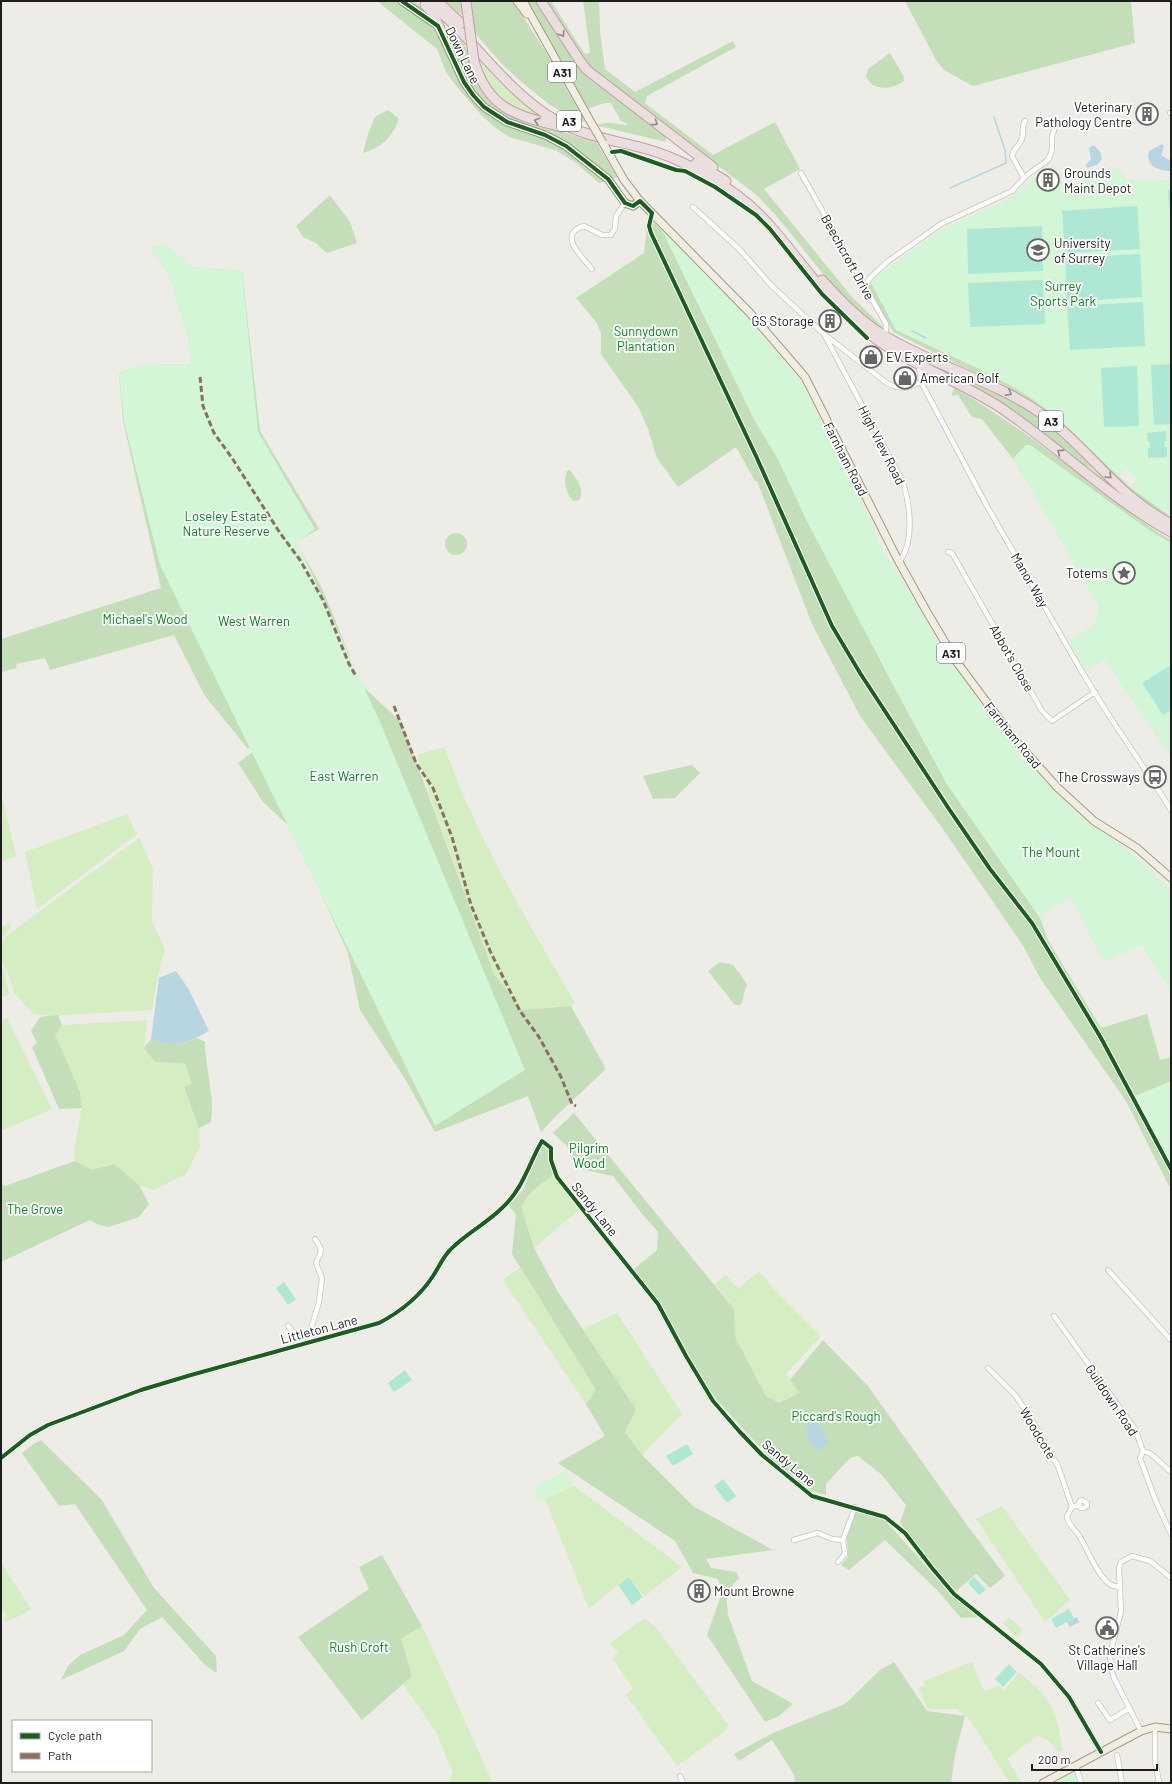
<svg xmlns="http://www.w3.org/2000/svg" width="1172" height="1784" font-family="Barlow,sans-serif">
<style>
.grass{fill:#d5edc2}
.forest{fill:#c3deb9}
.park{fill:#d2f6d6}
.pitch{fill:#aee8d5}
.water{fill:#b7d6e2}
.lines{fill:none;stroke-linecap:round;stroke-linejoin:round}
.stream{stroke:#b7d6e2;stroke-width:1.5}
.street-casing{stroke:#c5c5c2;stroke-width:6}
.secondary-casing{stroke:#93977e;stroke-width:9}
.primary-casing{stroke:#a39c82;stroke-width:9}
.highway-casing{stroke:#c49ca3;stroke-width:11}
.street{stroke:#fcfcfb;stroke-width:4.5}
.secondary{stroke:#f2f4e9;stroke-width:7}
.primary{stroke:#f1ede3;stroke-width:7}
.highway{stroke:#eadede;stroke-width:9}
.rail{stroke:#cacac9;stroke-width:1.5;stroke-dasharray:8 8;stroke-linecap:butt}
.primary-bridge-casing{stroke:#a39c82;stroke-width:9;stroke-linecap:butt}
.highway-bridge-casing{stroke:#c49ca3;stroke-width:11;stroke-linecap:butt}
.primary-bridge{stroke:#f1ede3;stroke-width:7}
.highway-bridge{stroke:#eadede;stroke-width:9}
.quiet{stroke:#8d6e63;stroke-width:3;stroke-dasharray:6 3;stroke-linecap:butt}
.cycleway-casing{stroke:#fff;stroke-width:6}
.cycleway{stroke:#1b5e20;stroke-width:4}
.oneway{stroke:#8e8888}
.labels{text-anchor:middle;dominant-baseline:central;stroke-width:3.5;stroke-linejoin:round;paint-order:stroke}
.shield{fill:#fff;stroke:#626262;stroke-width:1}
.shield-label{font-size:12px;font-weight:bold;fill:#1e1e1e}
.street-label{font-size:13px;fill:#1e1e1e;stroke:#fff}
.poi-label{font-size:13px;fill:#1e1e1e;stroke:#fff;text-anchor:start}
.park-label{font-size:13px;fill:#03851b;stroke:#fff}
</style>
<rect width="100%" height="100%" fill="#edece6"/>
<path class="grass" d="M477,55L555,123C542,119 520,114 510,107C491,96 482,75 477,55Z
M1094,466L1136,506L1085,467Z
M442,748L445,749C453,769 460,789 469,808C499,875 538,939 575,1003L571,1006L522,1010L494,974L434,808L417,755Z
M1,792L16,856L1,862Z
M127,814L137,834L37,909L25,852Z
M139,838L153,869L152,921L165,949L157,979L152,1010L50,1016L34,1014L14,993L8,973L1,960V944L7,936L24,923Z
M9,923L11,927L1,939V927Z
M1,967L5,975L9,994L1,998Z
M7,1018L52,1109L1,1131V1021Z
M147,1020L144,1048L155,1062H185L192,1084L184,1087L199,1128L200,1147L186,1174L154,1190L139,1185L114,1164L92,1170L75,1161V1144L82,1108L80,1092L66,1063L55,1035L62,1025Z
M553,1175L579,1210L534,1248L521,1206L533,1190Z
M520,1268L596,1390L586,1404L503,1280Z
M759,1271L772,1287L821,1336L786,1374L799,1393L779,1403L766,1396L735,1337L734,1309L715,1284L726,1275L738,1289Z
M617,1313L682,1414L642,1455L625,1431L636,1409L583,1329Z
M574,1486L682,1567L645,1596L628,1577L589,1609L545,1499Z
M1002,1506L1070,1600L1045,1622L976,1519Z
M1,1562L31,1609L20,1616L5,1622L3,1618L7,1616L4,1611L1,1612Z
M1009,1617L1023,1630L1017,1637L1003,1623Z
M646,1619L657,1629L728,1725L724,1732L677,1766L626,1695L633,1688L612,1658L618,1653L610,1643L642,1620Z
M422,1626L493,1783H448L453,1773L437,1734L403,1684L412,1676L401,1639Z
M972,1662L984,1691L997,1686L1004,1690L1019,1673C1053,1698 1056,1711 1063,1751L1058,1752L1050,1742L1038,1735L1007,1759L1022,1783H1010L970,1720L957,1709H928L918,1688L925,1685L924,1681Z"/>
<path class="forest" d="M377,1H415L424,10L422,19L435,30L443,43L453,37L462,41L467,49L471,66L484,92L548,127L597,143L617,177L612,180L599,183L576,163L555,150L509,137L496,128L482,116L457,87L446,72L437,49Z
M444,1H461L462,15Z
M470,1H513L547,54L585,121L580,122L550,105L518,79L501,63L474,32Z
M525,1H538L598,84L666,137V142L599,126L598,125C608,120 617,125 627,125V123L621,121L611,103H604L588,109Z
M543,1H551L584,53L588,54L590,52L583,1H599L600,31L605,69L635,92L733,41L736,47L647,96L645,103L713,155L775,122L800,169L764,189L852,297L883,327L880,328L876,325C857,310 839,293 823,274C800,246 780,217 754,193L589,68Z
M905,1H1133L1131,2L1135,43L973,86L944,70L936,60Z
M890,53L903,75L904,81C893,88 885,90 872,85L866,77L868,69Z
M388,110L399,119C391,139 383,146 363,153L368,134L375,117Z
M330,195L350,222L357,243L327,253L316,243L303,237L296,226Z
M648,217L662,230L754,419L778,459L806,519L897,692L947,784L1040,918L1048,940L1101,1028L1147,1014L1160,1060L1171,1057V1081L1140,1095L1171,1147V1190L1126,1101L1040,978L1024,947L945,832L860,716L812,624L757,481H755L736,447L678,487L657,458L648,429L639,408L601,354V333L597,323L576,298L644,253Z
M165,244L191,267L242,271L260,431L319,529L296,542L322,588L350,656L348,673L248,749L205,696L174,635L50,670L45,658L16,664L17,668L1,672V639L161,588L123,421L119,373L143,365L192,364L188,337L171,279L151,248Z
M871,282L1035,395L1131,488L1138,480L1171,513V520L1134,494L1067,429L1043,409L1002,384L959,365L893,332L868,286Z
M944,367L1024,406L1052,426L1094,466L1085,467L941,373Z
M954,388C998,413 1039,443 1080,474C1110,497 1138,521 1171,540V547L1030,445L1025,446L1013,459L982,419L972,417L958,395L953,396L952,394Z
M570,470C576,478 586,490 579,500L574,501C566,496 563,480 567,471Z
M445 544a11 11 0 1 1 22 0a11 11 0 1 1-22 0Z
M355,679L402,723L494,974L522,1010L571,1006L606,1069L557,1115L541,1132L528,1096L435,1132L405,1079L360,1010L348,953L292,829L263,802L238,763L336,690Z
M692,765L700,773L675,798L653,799L643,776Z
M720,962L733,965L747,984L741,1005H735L708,971Z
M58,1015L62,1025L55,1035L80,1092L82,1108L59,1109L32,1047L37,1043L31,1031L40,1017Z
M197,1038L205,1042C205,1068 215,1096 211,1122L199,1128L184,1087L192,1084L185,1063L155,1062L144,1048L151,1039C167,1045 181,1046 197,1038Z
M574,1113L734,1309L735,1337L766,1396L779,1403L799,1393L790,1380L823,1340L868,1386L967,1525L1005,1576L990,1588L976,1574L955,1592L900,1523L906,1505L882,1475L858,1456L850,1458L826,1484V1495L811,1491L771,1459L716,1399L703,1382L664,1310L634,1269L657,1250L658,1232L643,1215L613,1176L580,1169L566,1145L553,1133Z
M542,1144L548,1148L553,1175L533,1190L521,1206L534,1248L558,1292L636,1409L625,1432L642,1455L693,1506L773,1550L706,1559L711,1568L736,1572L739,1578L726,1592L728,1615L752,1681L793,1704L779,1716L765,1722L707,1635L722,1593L718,1579L693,1573L675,1541L558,1463L605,1436L586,1404L596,1390L512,1254L516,1214L508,1205L523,1190Z
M75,1161L92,1170L114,1164L139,1185L149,1204L139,1217L109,1227L99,1225L90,1220L1,1262V1184L5,1186Z
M41,1440L101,1499L154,1588L216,1656L217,1673L206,1666L162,1617L140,1629L124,1651L61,1680L68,1666L80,1655L124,1635L147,1610L75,1504L59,1506L22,1453L35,1443Z
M856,1510L884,1519L948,1591L978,1617L961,1618L937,1590L885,1540L849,1570L841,1565L848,1557L847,1536Z
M382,1555L422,1626L401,1639L412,1676L362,1720L298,1637L369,1589L359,1567Z
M894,1662L927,1711L965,1716L955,1755L951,1783H796L793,1773L772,1740L739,1761L734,1754L773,1733L845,1704L880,1670Z"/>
<path class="park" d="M1051,166L1067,188L1118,167L1126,179L1140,181L1171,180V517L1131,488L1138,480L1126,468L1118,476L1068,427L1034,400L1013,387L981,370L896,330L871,283L878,275L944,228L1008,199Z
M662,230L746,316L802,382L874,526C878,552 894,563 906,586C938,644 974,699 1017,749C1032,767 1047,785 1064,801C1084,820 1105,832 1126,849C1142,861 1156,876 1171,890V992L1142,945L1104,962L1070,896L1040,918L947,784L897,692L806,519L778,459L754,419Z
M165,244L191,267L242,271L258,432L315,529L297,542L380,722L525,1070L435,1126L160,565L124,422L119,373L143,365L192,364L188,337L171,279L151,248Z
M1030,445L1152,532L1171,543V756L1104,659L1086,671L1069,641L1094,625L1099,606L1013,459L1025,446Z
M1171,1081V1165L1135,1096Z
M565,1471L574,1486L538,1502L535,1487Z
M1075,1770L1077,1783H1052Z"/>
<path class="pitch" d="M1168,190H1171V233Z
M1137,206L1140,249L1065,253L1062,211Z
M1042,226L1043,271L968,274L967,229Z
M1140,254L1142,297L1067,302L1065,258Z
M1043,280L1045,324L970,327L968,283Z
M1143,302L1145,346L1070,350L1067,306Z
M1171,364V424L1154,425L1151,365Z
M1137,366L1139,426L1104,427L1101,368Z
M1166,431L1167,441H1164L1165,447H1167V457L1148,458V448H1150V442H1148L1147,433Z
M1171,665V710L1163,715L1142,683Z
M284,1282L296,1299L288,1305L276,1288Z
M405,1370L412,1380L394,1392L388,1383Z
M687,1444L693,1454L673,1466L666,1456Z
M723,1479L736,1496L727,1503L714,1486Z
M629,1577L643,1597L632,1605L618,1585Z
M974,1577L986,1590L979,1595L968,1583Z
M1069,1609L1074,1618L1056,1628L1051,1619Z
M1009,1664L1017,1672L1003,1687L995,1679Z"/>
<path class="water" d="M1162,144L1164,147L1161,155L1169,160L1171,157V171C1159,171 1145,166 1149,151Z
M1092,146H1095L1100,152L1102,159L1097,165L1087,168L1086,165L1091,159L1089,148Z
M176,971L188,988L209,1031C188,1043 175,1049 151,1039L159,978Z
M816,1421L818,1422L828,1442L824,1447L817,1450C809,1446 804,1433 808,1425Z
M1077,1617L1079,1622L1070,1627L1067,1622Z"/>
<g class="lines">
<path class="stream" d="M950,188L1006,163L1005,150L994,117
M912,331L926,338"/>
<g class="street-casing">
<path id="street" d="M1170,113H1171
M801,173L886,324V330L883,336
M1024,178L1012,156C1013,149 1019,146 1022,139C1024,133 1021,128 1025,121
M693,207L740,250L771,285L802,314L824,334L884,381C896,390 907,389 921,382
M592,269C583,258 556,234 584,226L602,235H611L615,228L616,216L625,203
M865,286L870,278L887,262L941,224L1012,191L1027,175L1048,160L1052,150V136L1054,131
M825,336L903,482C910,505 915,542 899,562
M919,366L921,382L988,508L1082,672L1108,714L1156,786L1171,810
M948,552L952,553L1042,711L1052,721L1095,692
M1111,1058L1171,1169
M1108,1270L1171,1340
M1054,1316L1135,1429L1143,1451L1140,1458L1155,1499L1171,1534
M288,1326L297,1336L301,1344
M311,1342V1329L319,1302L322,1278L316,1263C322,1250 323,1251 315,1239
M988,1368L1015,1395L1026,1411L1058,1466L1072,1507
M1143,1451L1151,1454L1171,1472
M1,1458L30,1435L48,1425L141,1390L191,1375L379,1323C400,1312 420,1296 433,1276C439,1267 443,1257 450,1250C465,1234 486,1224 502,1208C523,1189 528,1165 542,1141L551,1148V1160L557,1177L658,1304L686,1356L713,1401L739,1431L762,1455L812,1496L885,1517L905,1533L932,1568L954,1594L1041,1664L1069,1697L1101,1752
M1079,1505V1502L1082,1500L1087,1503V1506L1084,1508H1081L1079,1505L1072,1507L1067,1516C1068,1525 1073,1527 1078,1534C1088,1547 1099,1587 1119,1587
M794,1540L818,1533L832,1539L843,1540
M838,1562L845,1554L843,1540L855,1507
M1098,1703L1110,1720L1130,1708
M1155,1727V1761L1159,1782L1157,1783
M1141,1731L1114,1678L1111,1667L1110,1654L1121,1612L1119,1568L1121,1562L1132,1556L1150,1561L1171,1578
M1117,1755L1122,1783
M1076,1766L1081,1783
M680,1776L683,1783"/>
</g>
<g class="secondary-casing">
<path id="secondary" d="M402,1L438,26L464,82L473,95L484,107L507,122L545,135L566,146L608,179L625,203L633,206L640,201"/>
</g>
<g class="primary-casing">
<path id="primary" d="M517,1L527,14
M523,1L589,119
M603,143L624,180L640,201L750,313L805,377L899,562L927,612L956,661L1014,739L1057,787L1094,821L1137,848L1171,878
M1043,1783L1141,1731L1155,1727L1171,1729"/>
</g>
<g class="highway-casing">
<path id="highway" d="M427,1C474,37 504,91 557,121C586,137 618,141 650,150C681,159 710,176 737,195C767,217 788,248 812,277C826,294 841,310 857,324C900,362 951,376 998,406C1057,445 1109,498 1171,532
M437,1L461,23
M541,1L580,61L587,70L713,167
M425,5L433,13L441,31
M474,61C489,111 517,115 562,127
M696,163L726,181
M822,280C841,301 861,322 885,336C936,367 994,380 1042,414C1071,435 1094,463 1120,487C1135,501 1153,514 1171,524"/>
</g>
<use href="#street" class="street"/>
<use href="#secondary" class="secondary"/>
<use href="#primary" class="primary"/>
<use href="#highway" class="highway"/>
<path class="rail" d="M1170,1783H1171"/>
<g class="primary-bridge-casing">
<path id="primary-bridge" d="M589,119L603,143"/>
</g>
<g class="highway-bridge-casing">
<path id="highway-bridge" d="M466,2L474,61"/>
</g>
<use href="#primary-bridge" class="primary-bridge"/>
<use href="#highway-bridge" class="highway-bridge"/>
<path class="quiet" d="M200,377L203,406L214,433L232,458L280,533L300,560L323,600L349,664L356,676
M394,706L416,763L433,788L452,837L471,905L491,953L520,1011L539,1037L561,1077L572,1104L576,1106"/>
<g class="cycleway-casing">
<path id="cycleway" d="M402,1L438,26L464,82L473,95L484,107L507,122L545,135L566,146L608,179L625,203L633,206L640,201L652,213L649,226L651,233L756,456L832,626L860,673L949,809L990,869L1032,923L1101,1038L1171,1169
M612,152L621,151L676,170L685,171L715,187L756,215L770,229L822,294L867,338
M1,1458L30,1435L48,1425L141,1390L191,1375L379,1323C400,1312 420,1296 433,1276C439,1267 443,1257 450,1250C465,1234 486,1224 502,1208C523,1189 528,1165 542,1141L551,1148V1160L557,1177L658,1304L686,1356L713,1401L739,1431L762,1455L812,1496L885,1517L905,1533L932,1568L954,1594L1041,1664L1069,1697L1101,1752"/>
</g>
<use href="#cycleway" class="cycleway"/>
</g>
<defs><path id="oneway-chevron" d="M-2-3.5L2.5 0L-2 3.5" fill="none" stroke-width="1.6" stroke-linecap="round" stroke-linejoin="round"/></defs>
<g class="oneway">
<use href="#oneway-chevron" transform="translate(562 34) rotate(58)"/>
<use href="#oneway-chevron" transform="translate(537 121) rotate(-165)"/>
<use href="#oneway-chevron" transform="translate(655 123) rotate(37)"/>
<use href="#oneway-chevron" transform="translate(1009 393) rotate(29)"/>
<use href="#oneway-chevron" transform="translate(1060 452) rotate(-143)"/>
<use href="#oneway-chevron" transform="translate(1109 476) rotate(45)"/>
</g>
<defs>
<g id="building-ring" transform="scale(1.15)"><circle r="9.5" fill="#fff" stroke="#666664" stroke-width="1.5"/><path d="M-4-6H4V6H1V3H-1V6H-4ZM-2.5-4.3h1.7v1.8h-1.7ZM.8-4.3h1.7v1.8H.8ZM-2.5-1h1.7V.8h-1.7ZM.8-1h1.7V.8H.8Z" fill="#666664"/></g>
<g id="university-ring" transform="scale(1.15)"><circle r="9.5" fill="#fff" stroke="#666664" stroke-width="1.5"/><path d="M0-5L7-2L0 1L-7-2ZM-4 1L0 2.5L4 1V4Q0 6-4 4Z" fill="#666664"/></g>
<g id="shop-ring" transform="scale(1.15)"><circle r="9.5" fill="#fff" stroke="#666664" stroke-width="1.5"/><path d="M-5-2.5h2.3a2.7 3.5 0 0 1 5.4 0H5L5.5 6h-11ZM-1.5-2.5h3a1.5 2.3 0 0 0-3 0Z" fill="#666664"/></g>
<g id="sight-ring" transform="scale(1.15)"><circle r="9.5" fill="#fff" stroke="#666664" stroke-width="1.5"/><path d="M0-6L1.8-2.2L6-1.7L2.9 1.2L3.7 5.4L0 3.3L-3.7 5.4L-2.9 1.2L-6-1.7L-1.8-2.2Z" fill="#666664"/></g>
<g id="bus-ring" transform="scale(1.15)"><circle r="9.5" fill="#fff" stroke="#666664" stroke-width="1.5"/><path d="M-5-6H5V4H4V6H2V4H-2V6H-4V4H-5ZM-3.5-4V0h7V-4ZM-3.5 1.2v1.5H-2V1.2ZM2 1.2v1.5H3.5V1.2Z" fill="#666664"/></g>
<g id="civic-ring" transform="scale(1.15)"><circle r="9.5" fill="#fff" stroke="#666664" stroke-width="1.5"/><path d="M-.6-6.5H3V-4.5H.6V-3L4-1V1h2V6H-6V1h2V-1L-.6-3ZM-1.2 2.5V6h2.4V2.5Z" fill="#666664"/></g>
</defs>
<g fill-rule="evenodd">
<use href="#building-ring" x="1147" y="114"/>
<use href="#building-ring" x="1048" y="180"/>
<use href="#university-ring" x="1038" y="250"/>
<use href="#building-ring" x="830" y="321"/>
<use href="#shop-ring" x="871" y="357"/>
<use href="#shop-ring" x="905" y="378"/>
<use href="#sight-ring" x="1124" y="573"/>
<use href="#bus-ring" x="1155" y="777"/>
<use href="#building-ring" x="699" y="1591"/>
<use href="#civic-ring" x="1107" y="1628"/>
</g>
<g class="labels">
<g class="shield">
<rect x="548" y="62" width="28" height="20" rx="3"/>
<rect x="557" y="111" width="24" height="20" rx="3"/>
<rect x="1039" y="411" width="24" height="20" rx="3"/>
<rect x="937" y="643" width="28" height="20" rx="3"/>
</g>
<g class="shield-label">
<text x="562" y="72">A31</text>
<text x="569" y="121">A3</text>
<text x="1051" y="421">A3</text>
<text x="951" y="653">A31</text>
</g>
<g class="street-label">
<text transform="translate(463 55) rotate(64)">Down Lane</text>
<text transform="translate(848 257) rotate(61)">Beechcroft Drive</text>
<text transform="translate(882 445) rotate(63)">High View Road</text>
<text transform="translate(846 459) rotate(63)">Farnham Road</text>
<text transform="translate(1030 580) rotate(60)">Manor Way</text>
<text transform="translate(1012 658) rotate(60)">Abbot's Close</text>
<text transform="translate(1013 735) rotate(51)">Farnham Road</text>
<text transform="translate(595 1209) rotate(51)">Sandy Lane</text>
<text transform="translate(319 1329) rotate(-15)">Littleton Lane</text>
<text transform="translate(1112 1400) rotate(56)">Guildown Road</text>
<text transform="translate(1038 1433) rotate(59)">Woodcote</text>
<text transform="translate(789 1463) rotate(40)">Sandy Lane</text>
</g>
<g class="poi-label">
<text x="1132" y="107" text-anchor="end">Veterinary<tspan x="1132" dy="15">Pathology Centre</tspan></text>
<text x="1064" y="173">Grounds<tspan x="1064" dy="15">Maint Depot</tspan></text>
<text x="1054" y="243">University<tspan x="1054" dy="15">of Surrey</tspan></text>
<text x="814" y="321" text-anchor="end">GS Storage</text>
<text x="886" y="357">EV Experts</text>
<text x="920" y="378">American Golf</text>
<text x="1108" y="573" text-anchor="end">Totems</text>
<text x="1140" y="777" text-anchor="end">The Crossways</text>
<text x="714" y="1591">Mount Browne</text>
<text x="1107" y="1650" text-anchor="middle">St Catherine's<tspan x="1107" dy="15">Village Hall</tspan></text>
</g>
<g class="park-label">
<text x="1063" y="286">Surrey<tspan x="1063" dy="15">Sports Park</tspan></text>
<text x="646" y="331">Sunnydown<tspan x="646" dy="15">Plantation</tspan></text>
<text x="226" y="516">Loseley Estate<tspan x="226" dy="15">Nature Reserve</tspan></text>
<text x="145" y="619">Michael's Wood</text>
<text x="254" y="621">West Warren</text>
<text x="344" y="776">East Warren</text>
<text x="1051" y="852">The Mount</text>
<text x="589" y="1148">Pilgrim<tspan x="589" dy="15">Wood</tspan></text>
<text x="35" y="1209">The Grove</text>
<text x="836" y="1416">Piccard's Rough</text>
<text x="359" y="1647">Rush Croft</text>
</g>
</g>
<rect width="1172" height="1784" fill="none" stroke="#1e1e1e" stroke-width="4"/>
<rect x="12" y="1720" width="140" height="52" fill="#ffffff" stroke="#a5a5a5"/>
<rect x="20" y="1733" width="20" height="6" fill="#1b5e20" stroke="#a5a5a5"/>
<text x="48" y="1740" font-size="12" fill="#1e1e1e">Cycle path</text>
<rect x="20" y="1753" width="20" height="6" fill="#8d6e63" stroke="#a5a5a5"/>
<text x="48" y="1760" font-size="12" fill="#1e1e1e">Path</text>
<path d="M1032 1764v6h125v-6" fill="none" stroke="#1e1e1e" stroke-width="2"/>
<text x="1038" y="1764" font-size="12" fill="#1e1e1e" stroke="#ffffff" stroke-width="3" paint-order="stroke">200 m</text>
</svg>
